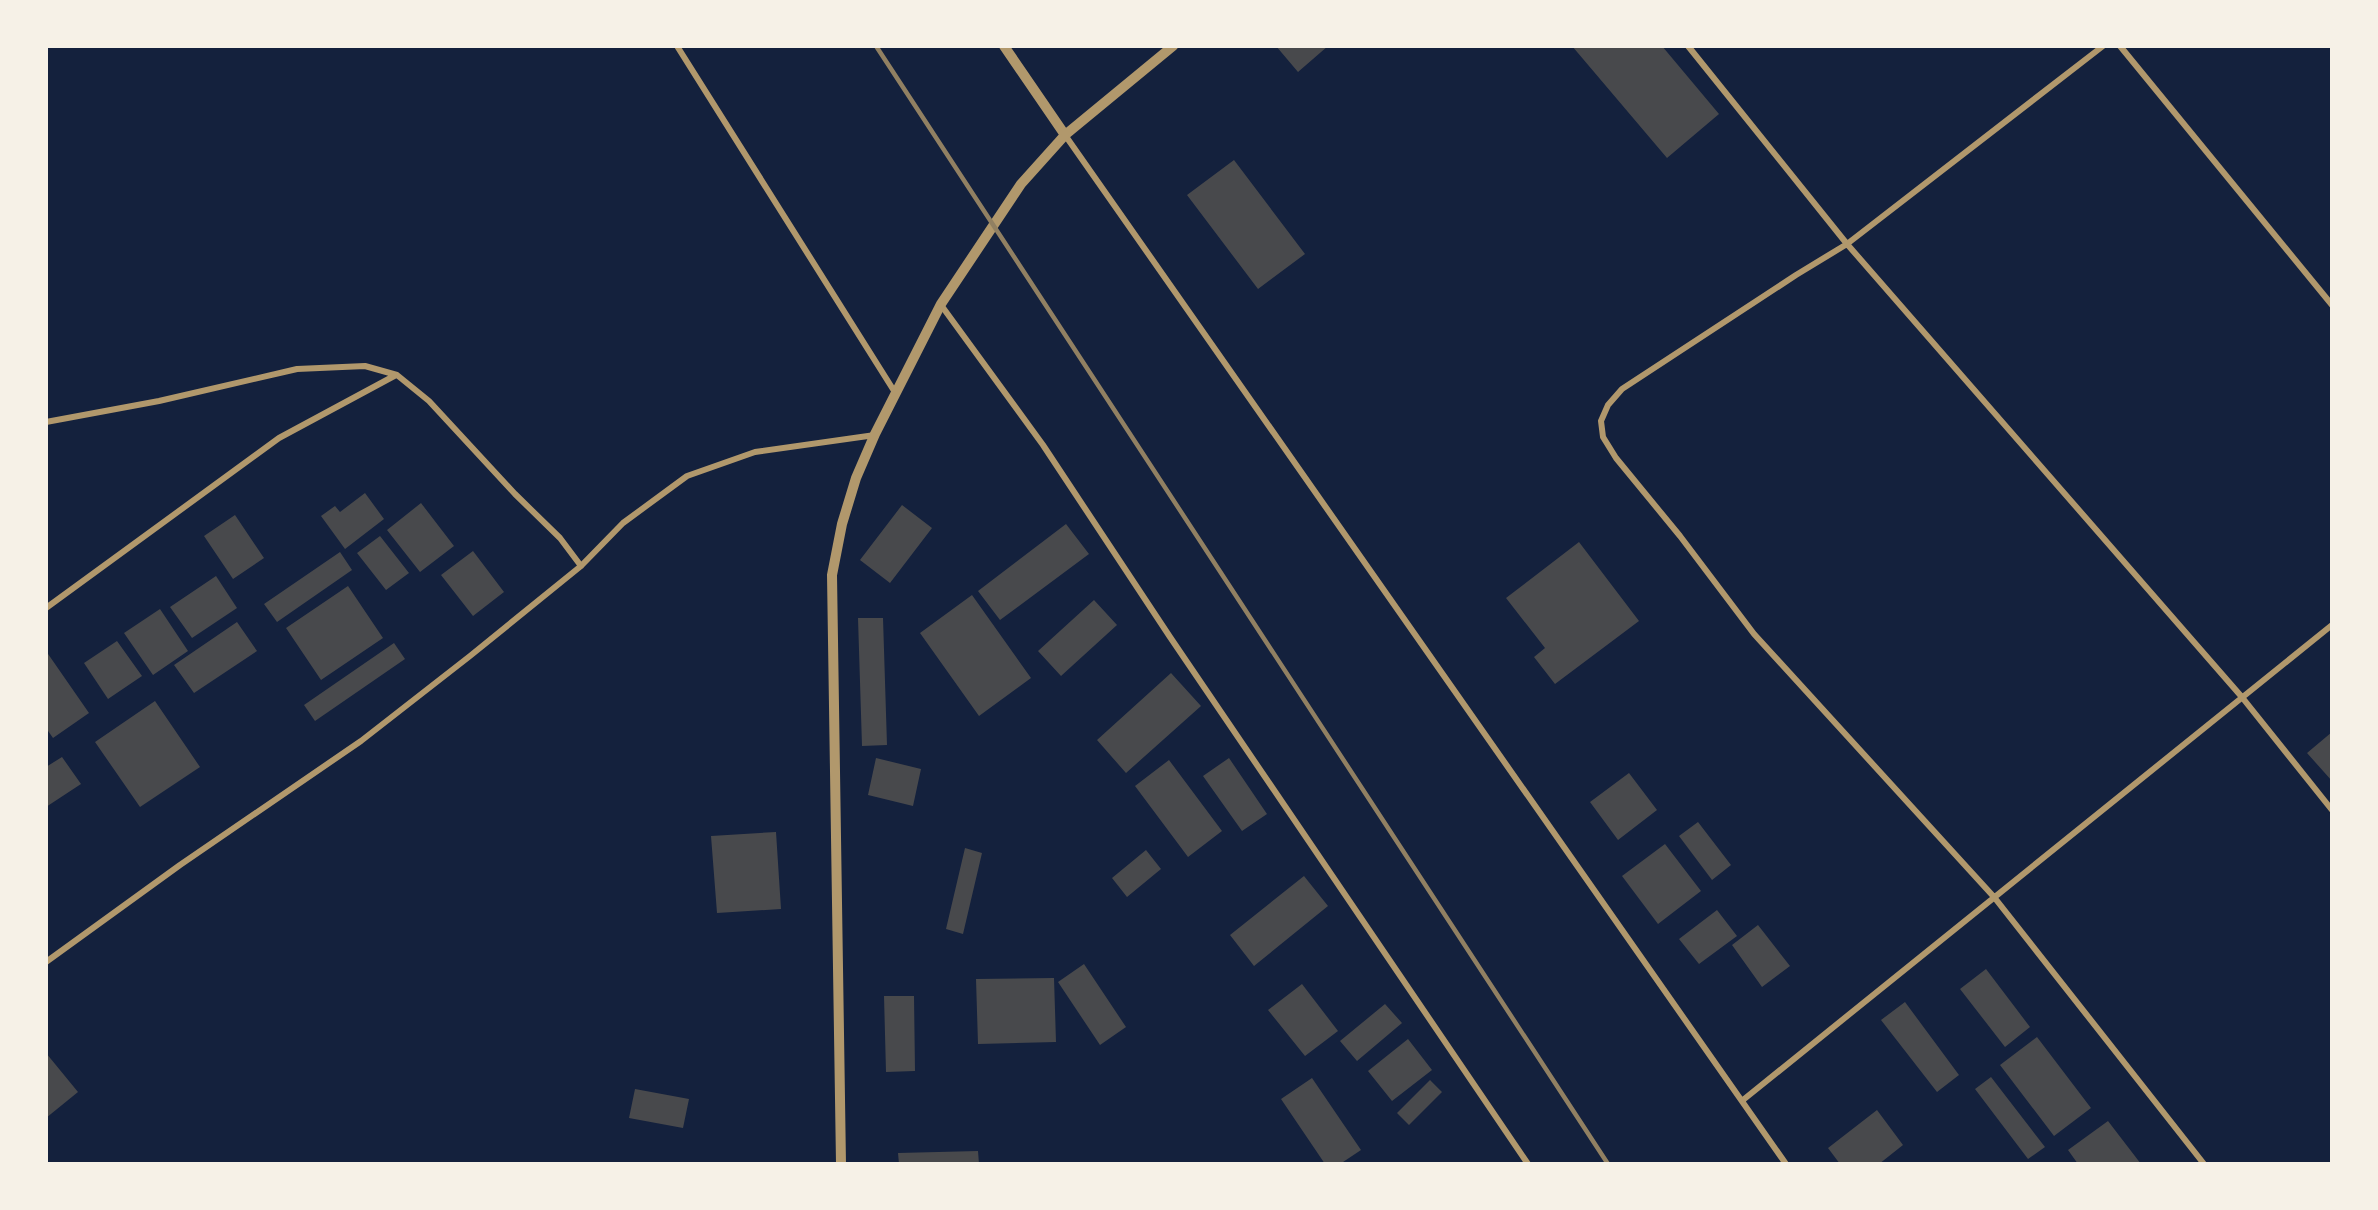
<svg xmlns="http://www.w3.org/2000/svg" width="2378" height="1210" font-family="'Golos Text',sans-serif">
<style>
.building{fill:#48494c}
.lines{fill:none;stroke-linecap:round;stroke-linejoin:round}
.minor{stroke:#b1986c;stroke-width:6}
.tertiary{stroke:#b1986c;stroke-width:10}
.rail{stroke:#918062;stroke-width:4.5}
</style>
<rect width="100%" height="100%" fill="#14213d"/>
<path class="building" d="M1276,46H1328L1298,72Z
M1572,46H1662L1719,114L1667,158Z
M1234,160L1305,254L1258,289L1187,195Z
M365,493L384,519L345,549L321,516L335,506L340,512Z
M421,503L454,546L420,572L387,530Z
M902,505L932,528L890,583L860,560Z
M235,515L264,558L233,579L204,536Z
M1066,524L1089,554L1000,620L978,591Z
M380,536L409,573L386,590L357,553Z
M1579,542L1639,621L1555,684L1534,657L1545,648L1506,598Z
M473,551L504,592L473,616L441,575Z
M340,552L352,570L277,622L264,604Z
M216,576L237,608L192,638L170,607Z
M348,586L383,638L321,680L286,628Z
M972,595L1031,678L979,716L920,633Z
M1094,600L1117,625L1061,676L1038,651Z
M160,609L188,651L153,675L124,633Z
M858,618H883L887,745L862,746Z
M237,622L257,651L194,693L174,665Z
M117,641L142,676L108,699L84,663Z
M394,643L405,659L315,721L304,705Z
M46,651L89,713L53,738L46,728Z
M1171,673L1201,706L1126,773L1097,740Z
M155,701L200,767L140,807L95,742Z
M2332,732V781L2307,753Z
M62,757L81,784L46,807V767Z
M876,758L921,769L913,806L868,795Z
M1229,758L1267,814L1242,831L1203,776Z
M1169,760L1222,831L1188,857L1135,786Z
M1629,773L1657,810L1618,840L1590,802Z
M1698,822L1731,865L1712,880L1679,836Z
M776,832L781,909L717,913L711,836Z
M1665,844L1701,891L1658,924L1622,876Z
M965,848L982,853L963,934L946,929Z
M1146,850L1161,869L1127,897L1112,878Z
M1304,876L1328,906L1254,966L1230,935Z
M1717,910L1737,936L1699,964L1679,939Z
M1758,925L1790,966L1762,987L1732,945Z
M1084,964L1126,1027L1100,1045L1058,982Z
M1986,969L2030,1027L2005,1047L1960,989Z
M1054,978L1056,1042L978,1044L976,979Z
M1302,984L1338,1031L1305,1056L1268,1010Z
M884,996H914L915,1071L886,1072Z
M1905,1002L1959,1075L1937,1092L1881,1020Z
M1385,1004L1402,1023L1357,1061L1340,1041Z
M2037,1037L2091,1108L2054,1136L2000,1065Z
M1408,1039L1432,1070L1392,1101L1368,1071Z
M46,1053L78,1092L46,1118Z
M1991,1077L2045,1147L2028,1159L1975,1089Z
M1312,1078L1361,1150L1340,1164H1325L1281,1099Z
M1430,1080L1442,1092L1409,1125L1397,1113Z
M635,1089L689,1099L683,1128L629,1118Z
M1877,1110L1903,1145L1879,1164H1840L1828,1148Z
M2108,1121L2141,1164H2078L2068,1150Z
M978,1151L979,1164H899L898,1153Z"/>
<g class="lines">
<path class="minor" d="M677,46L896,394
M1688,46L1847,244L2241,696L2332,810
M2103,46L1847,244L1796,275L1622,389L1608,405L1601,421L1603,437L1616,458L1680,536L1754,634L1994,897L2204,1164
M2120,46L2332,305
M1065,135L1786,1164
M941,305L1043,445L1170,637L1528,1164
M46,422L159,401L297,369L365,366L397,375L429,401L515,494L560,538L581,566
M46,608L279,438L396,375
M46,962L180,865L361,741L470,656L581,566L623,523L687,476L755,452L875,435
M1743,1100L2332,625"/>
<path class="tertiary" d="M1004,46L1065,135
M841,1164L832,575L842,524L856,478L875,434L941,304L1021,184L1065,135L1173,46"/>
<path class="rail" d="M876,46L1608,1164"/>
</g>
<rect width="2378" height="1210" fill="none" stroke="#f6f1e7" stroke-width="96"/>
</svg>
